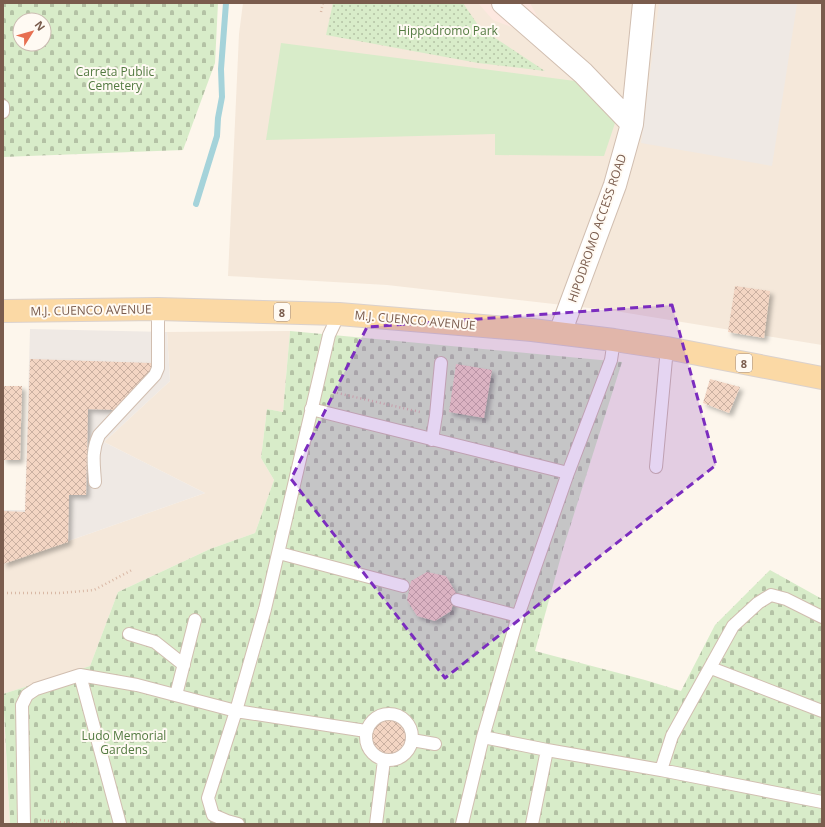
<svg xmlns="http://www.w3.org/2000/svg" width="825" height="827" font-family="'Open Sans',sans-serif">
<style>
.residential{fill:#f5e8da}
.commercial{fill:#fde8e0}
.industrial{fill:#efe9e4}
.grass{fill:#d8ecc9}
.cemetery{fill:url(#cemetery-stones);fill-rule:evenodd}
.park{fill:url(#park-dots)}
.lines{fill:none;stroke-linecap:round;stroke-linejoin:round}
.stream{stroke:#a5d3da;stroke-width:6}
.building{fill:url(#building-cross-hatch);filter:url(#shadow)}
.lane-casing{stroke:#d1beb0;stroke-width:14}
.street-casing{stroke:#d1beb0;stroke-width:24}
.primary-casing{stroke:#dad1cd;stroke-width:24}
.path{stroke:#d9b8a5;stroke-width:2.5;stroke-dasharray:1 3;stroke-linecap:butt}
.lane{stroke:#fff;stroke-width:12}
.street{stroke:#fff;stroke-width:22}
.primary{stroke:#fbd9a5;stroke-width:22}
.marked{fill:#7b2cbf;fill-opacity:0.2;stroke:#7b2cbf;stroke-width:3;stroke-dasharray:8 5;stroke-linejoin:round}
.labels{text-anchor:middle;dominant-baseline:central;stroke-width:4;stroke-linejoin:round;paint-order:stroke}
.shield{fill:#fffaf3;stroke:#a28b7f;stroke-width:1}
.shield-label{font-size:11px;font-weight:bold;fill:#7a5c4d}
.park-label{font-size:12px;fill:#537a41;stroke:#fffaf3}
.street-label{font-size:12px;fill:#7a5c4d;stroke:#fffaf3}
</style>
<defs>
<pattern id="cemetery-stones" width="16" height="16" patternUnits="userSpaceOnUse"><rect width="16" height="16" fill="#d8ecc9"/><path d="M2 7V4a2 2 0 0 1 4 0v3zM10 15v-3a2 2 0 0 1 4 0v3z" fill="#b4c2a5"/></pattern>
<pattern id="park-dots" width="8" height="8" patternUnits="userSpaceOnUse"><rect width="8" height="8" fill="#d8ecc9"/><path d="M2 2h.1M6 6h.1" fill="none" stroke="#b4c2a5" stroke-width="1.8" stroke-linecap="round"/></pattern>
<pattern id="building-cross-hatch" width="8" height="8" patternUnits="userSpaceOnUse"><rect width="8" height="8" fill="#f3d5c3"/><path d="M0 0l8 8M0 8l8-8" fill="none" stroke="#cab0a1"/></pattern>
<filter id="shadow"><feDropShadow dx="3.5" dy="3.5" stdDeviation="2" flood-color="#0004"/></filter>
</defs>
<rect width="100%" height="100%" fill="#fdf6ec"/>
<path class="residential" d="M243,3H822V345L615,311L387,285L228,276L239,34Z
M290,331L283,412L267,409L261,458L274,480L255,533L210,549L118,592L90,666L3,694V564L205,493L104,442L170,381L167,332Z
M3,701L10,824H3Z"/>
<path class="commercial" d="M478,3H530L544,29L532,35L493,20Z"/>
<path class="industrial" d="M659,3H791L797,4L772,166L641,143Z
M30,329L167,332L170,381L104,442L205,493L3,564V510H25Z"/>
<path class="grass" d="M281,43L575,81L617,117L604,156L495,155V134L266,140Z"/>
<path class="cemetery" d="M3,3H218L215,63L183,150L3,157ZM20,20H44V44H20Z
M290,331L622,362L563,549L535,651L645,680L681,691L715,625L770,570L822,599V824H10L3,694L90,666L118,592L210,549L255,533L274,480L261,458L267,409L283,412Z"/>
<path class="park" d="M333,3H463L480,28L545,71L478,63L326,35Z"/>
<g class="lines">
<path class="stream" d="M196,204L217,136L218,118L222,97L221,69L226,3"/>
</g>
<path class="building" d="M735,286L770,291L764,338L728,332Z
M30,359L152,363V376L118,410L88,409L86,495H69L68,542L3,564V511L25,512Z
M456,364L492,370L484,418L449,412Z
M710,379L740,387L729,413L703,403Z
M3,386H22L20,460H3Z
M427,572L446,576L456,593L451,611L435,621L417,616L407,600L411,581Z
M385,719L400,721L408,733L405,748L393,757L379,754L370,742L373,727Z"/>
<g class="lines">
<g class="lane-casing">
<path id="lane" d="M3,106V112
M311,409L568,473
M432,440L436,415L441,363
M656,467L667,348
M95,482C94,464 91,452 99,435L155,375L158,368V309
M279,553L403,586
M457,600L518,616
M129,634L155,642L184,665
M711,668L822,711
M80,675L120,824
M176,695L195,620
M366 737a23 23 0 1 1 46 0a23 23 0 1 1-46 0Z
M483,737L547,750L661,770L822,802
M412,740L435,744
M661,770L672,736L733,626L758,603L771,595L786,599L822,617
M24,824L22,705L27,695L36,689L80,675L137,685L236,711L366,731
M238,824L227,821L213,815L208,798L236,711L265,609L329,335L339,314
M376,824L384,760
M462,824L483,737L518,616L568,473L611,360L614,340
M532,824L547,750"/>
</g>
<g class="street-casing">
<path id="street" d="M503,3L583,73L632,124
M560,333L615,185L632,124L644,3"/>
</g>
<g class="primary-casing">
<path id="primary" d="M3,311L158,309L339,314L532,330L614,340L667,348L822,378"/>
</g>
<path class="path" d="M321,12L323,3
M333,392L420,412
M3,593H61L94,590L132,570
M40,820L79,824"/>
<use href="#lane" class="lane"/>
<use href="#street" class="street"/>
<use href="#primary" class="primary"/>
</g>
<path class="marked" d="M672,305L716,465L445,678L291,479L367,327Z"/>
<g class="labels">
<g class="shield">
<rect x="274" y="303" width="16" height="18" rx="3"/>
<rect x="736" y="354" width="16" height="18" rx="3"/>
</g>
<g class="shield-label">
<text x="282" y="312">8</text>
<text x="744" y="363">8</text>
</g>
<g class="park-label">
<text x="448" y="30">Hippodromo Park</text>
<text x="115" y="71">Carreta Public<tspan x="115" dy="14">Cemetery</tspan></text>
<text x="124" y="735">Ludo Memorial<tspan x="124" dy="14">Gardens</tspan></text>
</g>
<g class="street-label">
<text transform="translate(597 228) rotate(-71)">HIPODROMO ACCESS ROAD</text>
<text transform="translate(91 310) rotate(-1)">M.J. CUENCO AVENUE</text>
<text transform="translate(415 320) rotate(5)">M.J. CUENCO AVENUE</text>
</g>
</g>
<rect width="825" height="827" fill="none" stroke="#7a5c4d" stroke-width="8"/>
<g transform="translate(32 32) rotate(53)"><circle r="19" fill="#fffaf3" stroke="#cabbb1"/>
<path d="M0-3L7 15L0 10L-7 15Z" fill="#e76f51"/>
<text y="-6" font-size="11" font-weight="bold" text-anchor="middle" fill="#7a5c4d">N</text>
</g>
</svg>
